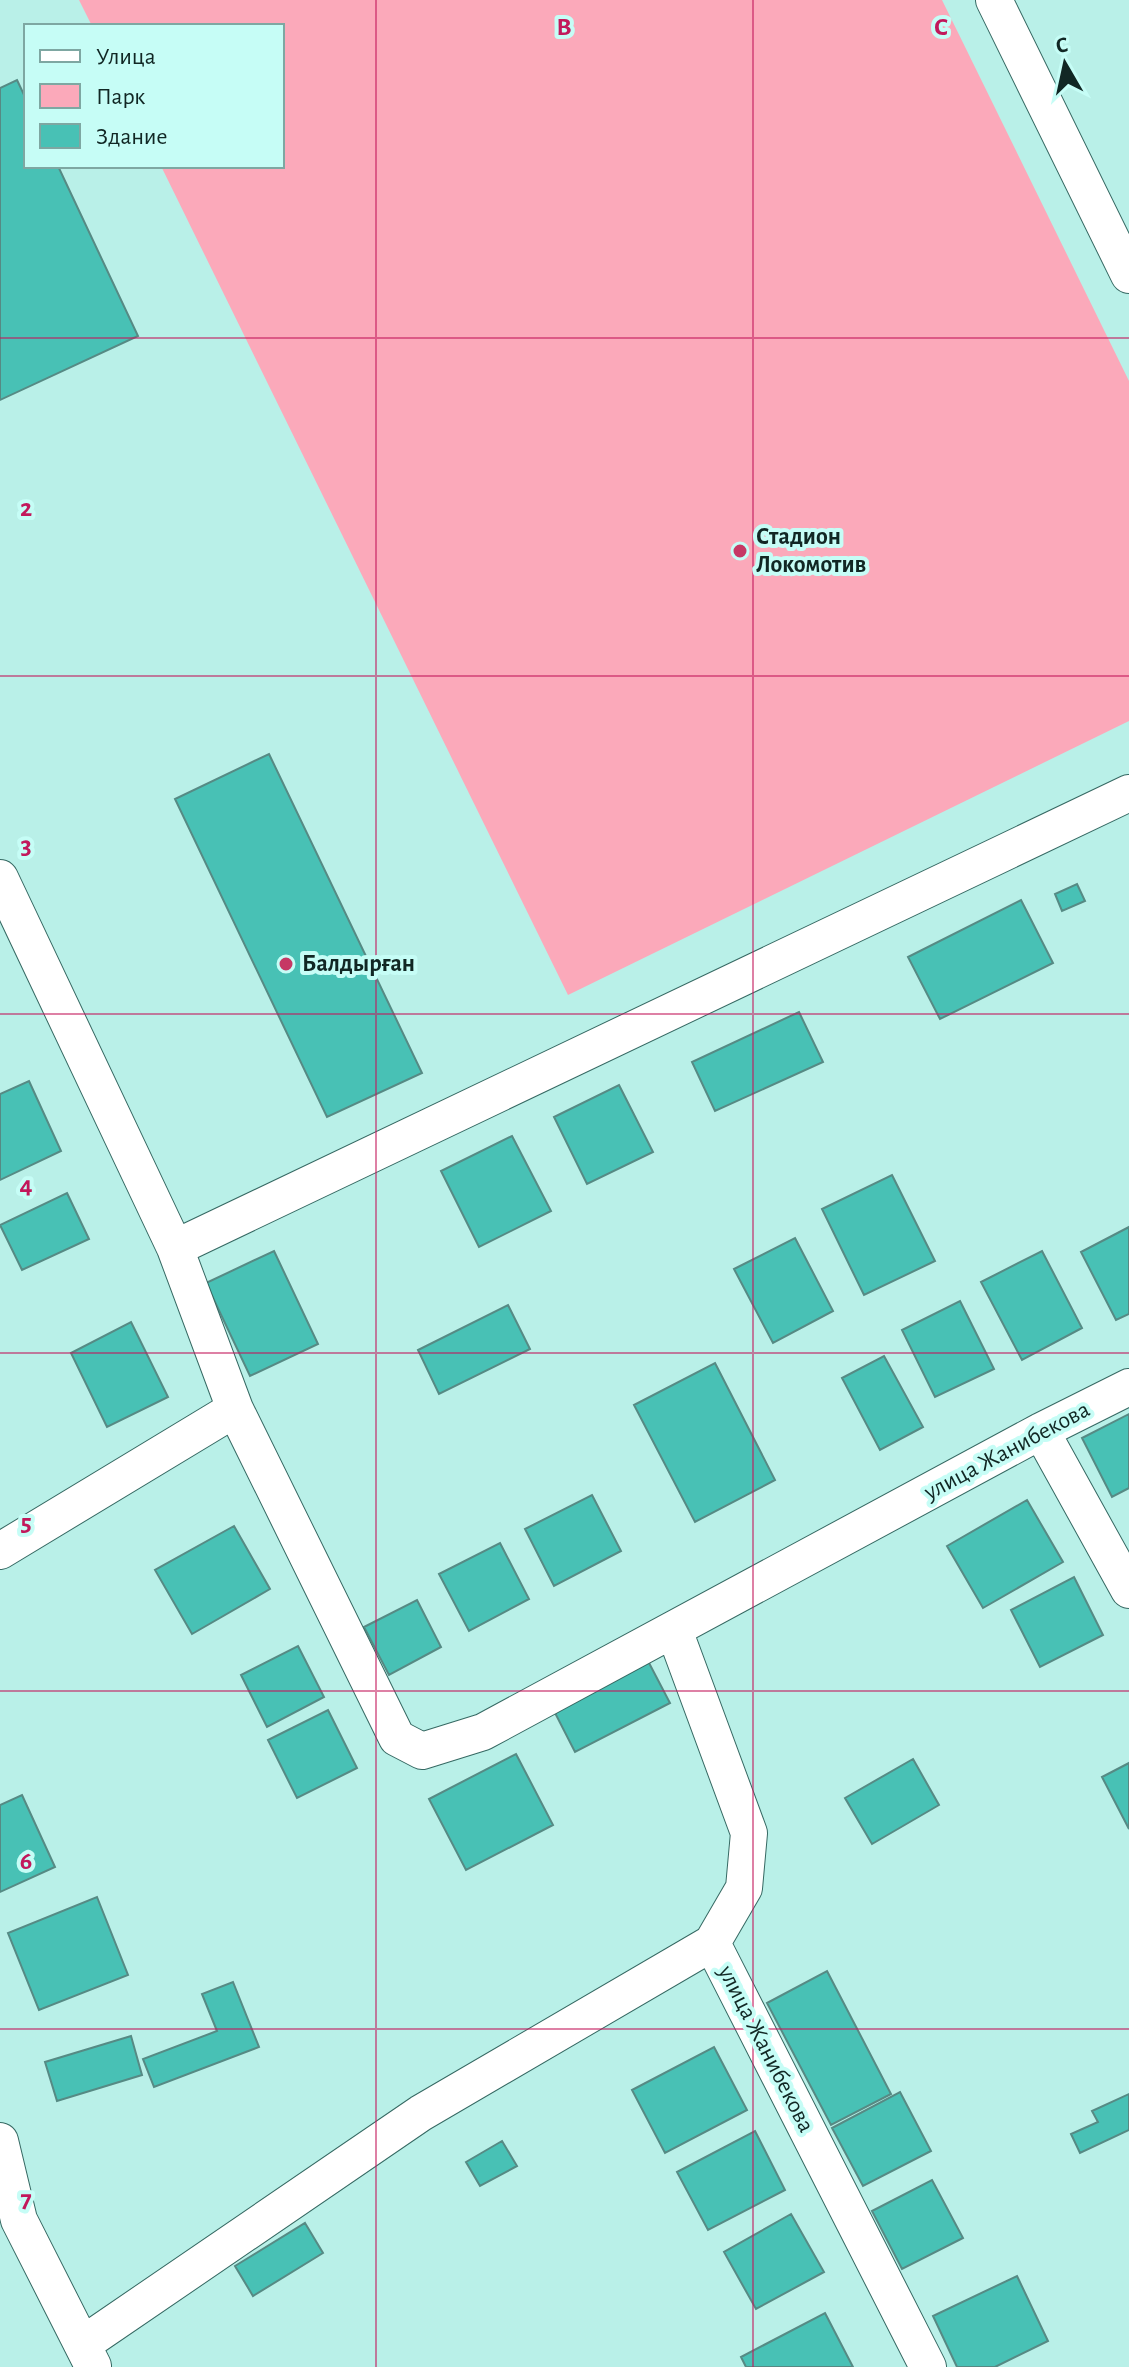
<svg xmlns="http://www.w3.org/2000/svg" width="1129" height="2367" font-family="'Alegreya Sans',sans-serif">
<style>
.green{fill:#fba9ba}
.building{fill:#48c1b5;stroke:#568a84;stroke-width:2}
.lines{fill:none;stroke-linecap:round;stroke-linejoin:round}
.street-casing{stroke:#366963;stroke-width:38}
.street{stroke:#fff;stroke-width:36}
.grid{fill:none;stroke:#c2185b;stroke-width:2;stroke-opacity:0.55}
.poi-dot{fill:#c63865;stroke:#c6fdf6;stroke-width:3}
.labels{text-anchor:middle;dominant-baseline:central;stroke-width:8;stroke-linejoin:round;paint-order:stroke}
.poi-label{font-size:24px;font-weight:bold;fill:#112724;stroke:#c6fdf6;text-anchor:start}
.street-label{font-size:24px;fill:#112724;stroke:#c6fdf6}
.grid-label{font-size:26px;text-anchor:middle;font-weight:bold;fill:#c2185b;stroke:#c6fdf6;stroke-width:8;stroke-linejoin:round;paint-order:stroke}
</style>
<rect width="100%" height="100%" fill="#b9f0e8"/>
<path class="green" d="M79,0H942L1129,381V721L568,995L161,166H282V26H92Z"/>
<path class="building" d="M17,80L26,99V166H58L138,336L0,400V88Z
M269,754L422,1073L327,1117L175,799Z
M1077,884L1085,901L1062,911L1055,894Z
M1021,900L1053,963L940,1019L908,957Z
M799,1012L823,1062L715,1111L692,1062Z
M29,1081L61,1151L0,1180V1094Z
M619,1085L653,1152L587,1184L554,1117Z
M512,1136L551,1211L479,1247L441,1171Z
M892,1175L935,1261L864,1295L822,1209Z
M67,1193L89,1239L22,1270L0,1225Z
M1129,1227V1314L1116,1320L1081,1252Z
M795,1238L833,1311L773,1343L734,1269Z
M274,1251L318,1344L250,1376L206,1283Z
M1042,1251L1082,1328L1022,1360L981,1282Z
M960,1301L994,1369L935,1397L902,1330Z
M508,1305L530,1349L439,1394L418,1350Z
M131,1322L168,1397L107,1427L71,1353Z
M884,1356L923,1427L880,1450L842,1378Z
M715,1363L775,1480L695,1522L634,1405Z
M1129,1414V1488L1112,1497L1082,1438Z
M592,1495L621,1551L554,1586L525,1529Z
M1027,1500L1063,1562L983,1608L947,1546Z
M234,1526L270,1589L192,1634L155,1570Z
M500,1543L529,1599L469,1631L439,1574Z
M1074,1577L1103,1635L1040,1667L1011,1610Z
M417,1600L441,1647L389,1675L364,1627Z
M298,1646L324,1697L267,1727L241,1675Z
M648,1661L670,1703L575,1752L553,1709Z
M328,1710L357,1768L297,1798L268,1740Z
M516,1754L553,1825L466,1870L429,1799Z
M913,1759L939,1805L872,1844L845,1798Z
M1129,1763V1829L1102,1777Z
M22,1795L55,1867L0,1892V1805Z
M97,1897L128,1975L39,2010L8,1933Z
M827,1971L891,2094L831,2125L767,2003Z
M233,1982L259,2047L154,2087L143,2059L217,2031L202,1994Z
M131,2036L142,2075L57,2101L45,2062Z
M714,2047L747,2110L665,2153L632,2090Z
M900,2092L931,2151L863,2186L832,2128Z
M1129,2094V2130L1080,2153L1071,2134L1098,2122L1092,2111Z
M755,2131L785,2190L708,2230L677,2172Z
M502,2141L517,2166L480,2186L466,2162Z
M932,2180L963,2238L902,2269L872,2211Z
M791,2214L824,2272L756,2309L724,2252Z
M305,2223L323,2253L253,2296L235,2266Z
M1017,2276L1048,2341L995,2367H957L933,2316Z
M825,2313L853,2367H746L741,2357Z"/>
<g class="lines">
<g class="street-casing">
<path id="street" d="M994,0L1129,275
M0,878L175,1248L1129,793
M175,1248L235,1409L397,1738L422,1751L483,1732L1041,1431L1129,1387
M1041,1431L1129,1590
M0,1551L235,1409
M674,1630L749,1833L744,1888L712,1943L928,2367
M0,2141L19,2220L93,2366
M83,2344L421,2113L712,1943"/>
</g>
<use href="#street" class="street"/>
</g>
<path class="grid" d="M376,0V2367M753,0V2367M0,338H1129M0,676H1129M0,1014H1129M0,1353H1129M0,1691H1129M0,2029H1129"/>
<g class="poi-dot">
<circle cx="740" cy="551" r="8"/>
<circle cx="286" cy="964" r="8"/>
</g>
<g class="labels">
<g class="poi-label">
<text x="756" y="537">Стадион<tspan x="756" dy="28">Локомотив</tspan></text>
<text x="302" y="964">Балдырған</text>
</g>
<g class="street-label">
<text transform="translate(1007 1451) rotate(-28)">улица Жанибекова</text>
<text transform="translate(766 2049) rotate(63)">улица Жанибекова</text>
</g>
</g>
<g class="grid-label">
<text x="564" y="35">B</text>
<text x="941" y="35">C</text>
<text x="26" y="516">2</text>
<text x="26" y="854">3</text>
<text x="26" y="1193">4</text>
<text x="26" y="1531">5</text>
<text x="26" y="1869">6</text>
<text x="26" y="2207">7</text>
</g>
<rect x="24" y="24" width="260" height="144" fill="#c6fdf6" stroke="#7ea7a2" stroke-width="2"/>
<rect x="40" y="50" width="40" height="12" fill="#ffffff" stroke="#7ea7a2" stroke-width="2"/>
<text x="96" y="64" font-size="24" fill="#112724">Улица</text>
<rect x="40" y="84" width="40" height="24" fill="#fba9ba" stroke="#7ea7a2" stroke-width="2"/>
<text x="96" y="104" font-size="24" fill="#112724">Парк</text>
<rect x="40" y="124" width="40" height="24" fill="#48c1b5" stroke="#7ea7a2" stroke-width="2"/>
<text x="96" y="144" font-size="24" fill="#112724">Здание</text>
<g transform="translate(1065 64) rotate(351)" stroke="#c6fdf6" stroke-width="6" paint-order="stroke">
<path d="M0-6L14 30L0 20L-14 30Z" fill="#112724"/>
<text y="-12" font-size="22" font-weight="bold" text-anchor="middle" fill="#112724">С</text>
</g>
</svg>
